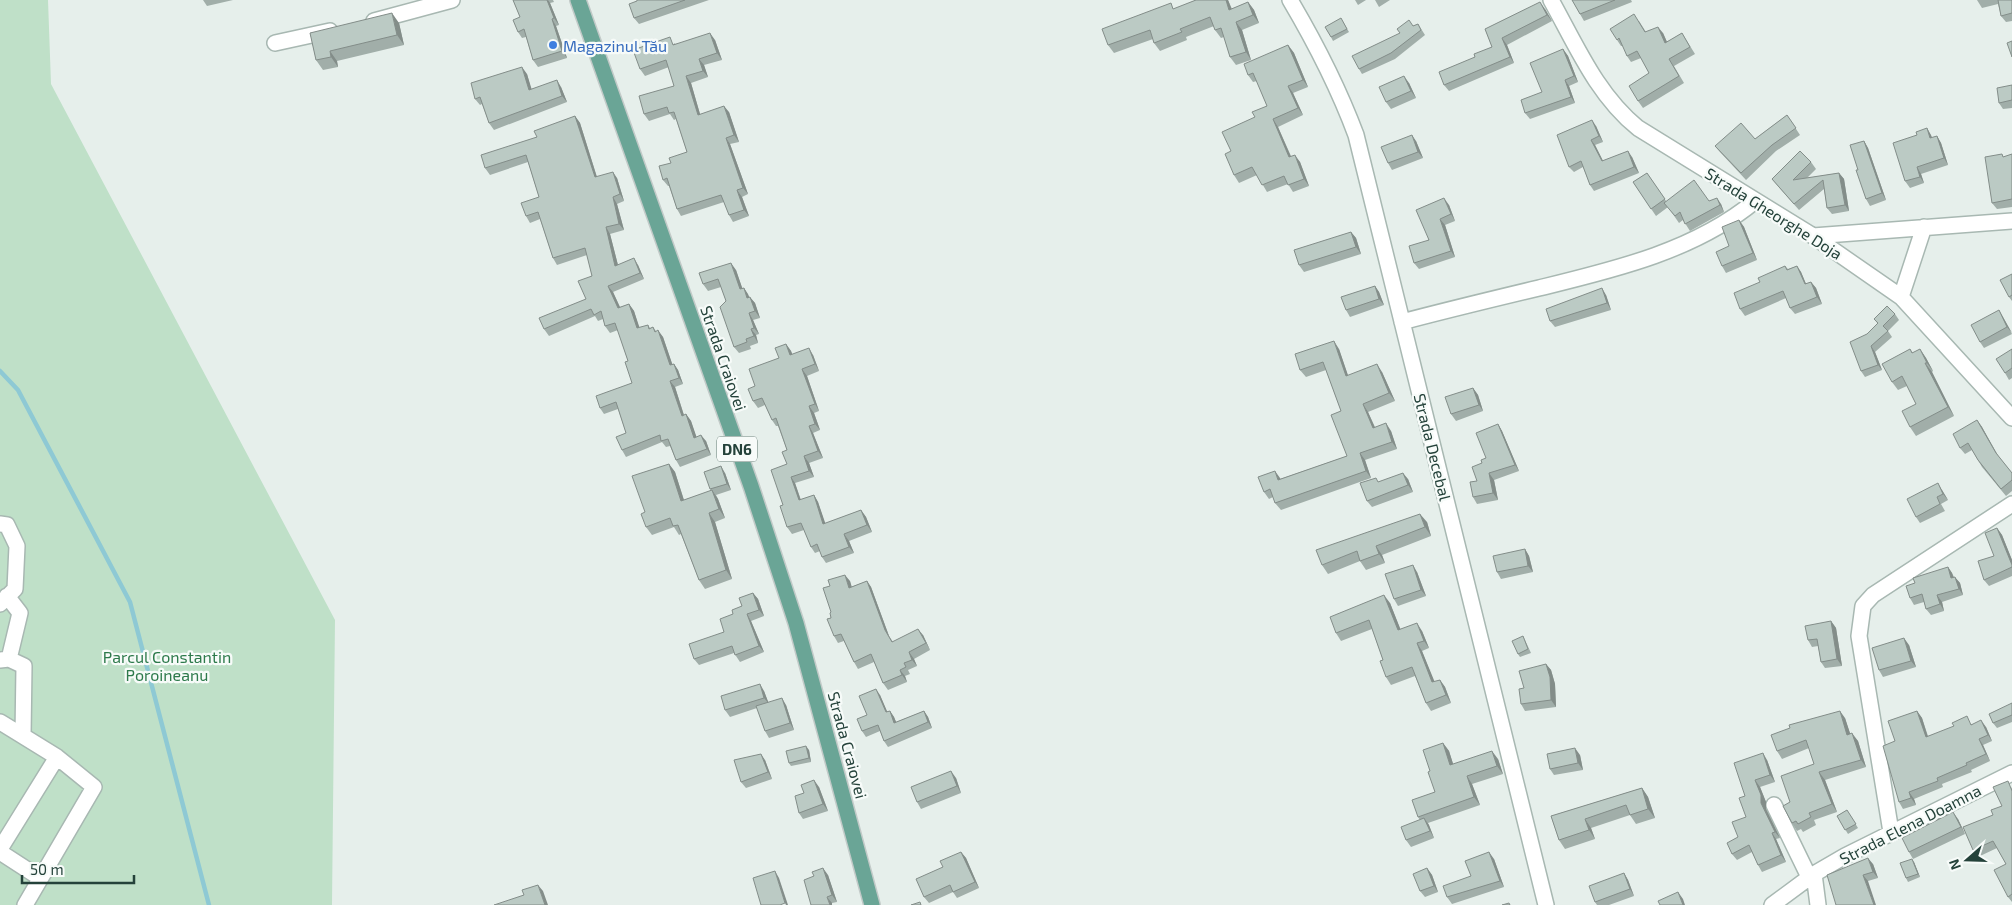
<svg xmlns="http://www.w3.org/2000/svg" width="2012" height="905" font-family="'Exo 2',sans-serif">
<style>
.green{fill:#bfe0c8}
.lines{fill:none;stroke-linecap:round;stroke-linejoin:round}
.stream{stroke:#8ec9d4;stroke-width:4.5}
.minor-casing{stroke:#a8b8b2;stroke-width:18}
.major-casing{stroke:#c2cac8;stroke-width:18}
.minor{stroke:#fff;stroke-width:15}
.major{stroke:#6aa596;stroke-width:15}
.wall{fill:#a1aea9}
.shaded-wall{fill:#838d89}
.building{fill:#bbcac4;stroke:#838d89}
.shop-dot{fill:#3f7fe0;stroke:#f7fbf9;stroke-width:2}
.labels{text-anchor:middle;dominant-baseline:central;stroke-width:4.5;stroke-linejoin:round;paint-order:stroke}
.shield{fill:#f7fbf9;stroke:#637a73;stroke-width:1}
.shield-label{font-size:15px;font-weight:bold;fill:#24423a}
.shop-label{font-size:16px;fill:#366cbe;stroke:#f7fbf9;text-anchor:start}
.street-label{font-size:16px;fill:#24423a;stroke:#f7fbf9}
.park-label{font-size:16px;fill:#2d7a4b;stroke:#f7fbf9}
</style>
<rect width="100%" height="100%" fill="#e6efeb"/>
<path class="green" d="M0,0H48L51,84L335,620L332,905H0Z"/>
<g class="lines">
<path class="stream" d="M0,371L18,390L130,602L209,905"/>
<g class="minor-casing">
<path id="minor" d="M1290,0C1316,44 1338,87 1356,135L1546,905
M1551,0C1576,45 1597,95 1638,128L1813,236L1901,297L2012,418
M374,21L452,0
M275,43L330,31
M1813,236L2012,221
M1901,297L1924,227
M1402,322C1447,310 1493,299 1539,288C1613,270 1695,251 1755,201
M0,524L7,525L17,546L15,589L0,604
M7,596L20,613L9,659
M0,660L9,659L24,666L23,736L57,757L94,787L25,905
M0,722L23,736
M1774,805L1809,877
M1891,832L1859,636L1863,606L1873,595L2012,504
M0,849L57,757
M0,852L40,878
M1814,874L1818,905
M1772,905L1814,874L1845,856L2012,773"/>
</g>
<g class="major-casing">
<path id="major" d="M578,0L751,486L796,623L872,905"/>
</g>
<use href="#minor" class="minor"/>
<use href="#major" class="major"/>
</g>
<path class="wall" d="M203,0H233L207,6Z
M513,0H553L554,2L550,3L559,25L556,26L567,58L538,67L533,60L526,37L522,38L518,32L520,17Z
M637,0H709L639,24L634,18L637,1Z
M1196,0H1228L1232,9L1248,2L1254,10L1259,23L1242,30L1251,60L1236,65L1230,57L1224,37L1221,38L1215,30L1214,26L1186,37L1187,40L1160,51L1154,43L1153,39L1114,53L1108,45L1175,9Z
M1355,0H1366L1358,5Z
M1375,0H1390L1379,7Z
M1572,0H1631L1632,2L1584,21Z
M1977,0H2012V21L2006,22L2001,16L1998,4L1982,8Z
M1545,9L1552,21L1507,45L1514,63L1449,91L1444,85L1475,57L1492,47L1485,29Z
M1341,18L1349,32L1333,41L1331,37Z
M1639,21L1646,32L1663,33L1667,42L1682,33L1695,54L1674,66L1684,83L1643,108L1638,101L1649,73L1641,58L1631,62L1627,56L1623,46H1621L1617,40Z
M399,23L404,45L337,61L338,67L323,70L316,60L310,33Z
M1418,24L1425,35L1395,59L1362,74L1359,69L1413,26Z
M715,40L722,60L704,65L708,77L691,83L700,114L729,112L739,142L730,144L748,194L742,197L749,216L733,222L729,215L724,202L681,216L677,209L669,186H668L663,180L671,163L687,152L676,119L674,120L670,114L649,121L644,114L674,86L669,67L645,76L640,69L675,43V44Z
M1288,45L1294,53L1308,87L1293,93L1303,115L1278,127L1291,156L1300,162L1309,186L1293,192L1288,184L1267,192L1257,175L1239,183L1234,175L1231,151L1255,117L1267,106L1257,81L1253,82L1248,75Z
M1563,49L1568,56L1578,82L1569,86L1575,103L1530,119L1525,113L1542,92Z
M527,74L531,89L561,87L567,102L494,130L489,123L482,104L480,105L475,99Z
M1409,83L1416,98L1391,109L1386,102Z
M2012,85V108L2003,109L1999,103Z
M1787,115L1800,135L1776,151L1746,180L1720,152L1715,146L1755,139Z
M575,116L580,123L597,177L617,178L624,201L617,204L624,230L610,234L618,265H638L644,279L613,292L620,307L629,304L634,311L639,328L648,325L650,328L653,327L656,331L663,337L672,364H674L678,370L683,384L675,387L684,415L686,414L691,421L696,437L706,441L711,455L680,467L676,460L670,446L666,447L662,442L626,457L622,450L626,433L618,409L604,414L600,408L632,383L628,361L618,330L610,333L605,326L603,319L598,321L595,316L549,336L544,329L586,299L592,276L587,255L557,265L553,258L540,219L530,223L526,216L539,197L528,162L490,175L485,168L537,137Z
M1596,126L1603,142L1595,145L1603,161L1632,157L1639,173L1594,191L1590,185L1583,167L1574,172L1569,167Z
M1927,128L1932,138L1937,136L1941,143L1948,165L1921,174L1924,183L1910,188L1905,181L1917,135Z
M1416,141L1423,158L1392,170L1388,163Z
M1864,141L1868,148L1886,200L1870,206L1866,199L1858,170Z
M2012,154V207L1997,209L1992,203L2004,157Z
M1811,162L1816,169L1807,178L1839,173L1844,179L1849,211L1832,214L1827,208L1824,189L1799,210L1777,185L1772,179Z
M1647,173L1666,201H1709L1721,204L1724,212L1690,231L1683,220L1679,223L1668,207L1656,216L1633,182Z
M1449,205L1455,221L1445,225L1455,257L1419,269L1414,263Z
M1739,220L1744,227L1757,260L1726,273L1722,266Z
M1351,232L1356,238L1361,254L1304,272L1299,265Z
M1785,266L1788,269L1797,266L1801,272L1806,284L1811,282L1816,288L1822,304L1795,314L1790,308L1786,298L1745,316L1740,309L1760,282Z
M736,270L742,288H744L749,297L755,303L760,318L753,320L759,334L756,335L758,343L750,346L751,349L739,353L734,347L726,301L721,287L708,291L703,284Z
M2012,274V301L2009,297Z
M1375,286L1379,292L1384,305L1350,317L1346,310Z
M1606,295L1611,310L1555,327L1550,321Z
M1999,310L2003,317L2012,334L1984,348L1980,342Z
M1895,314L1899,320L1888,331L1892,337L1875,352L1882,370L1865,377L1861,371L1867,334L1878,324L1874,319Z
M786,344L791,351L792,354L813,355L819,371L807,376L819,411L814,413L820,430L813,433L823,458L809,463L814,477L795,483L801,500L814,495L818,502L825,524L861,510L866,517L872,532L849,541L854,553L826,563L822,557L820,551L815,553L811,547L804,530L792,534L787,527L783,505L787,464V450L778,426H776L772,420L765,405L758,408L753,401L755,386L779,358Z
M1339,349L1348,376L1382,372L1395,401L1368,412L1375,427L1391,431L1397,449L1365,460L1371,478L1281,510L1275,503L1273,497L1269,499L1264,492L1280,478V479L1347,456L1341,411L1326,370L1306,377L1300,370Z
M1910,349L1913,353L1920,349L1926,358L1933,371L1932,372L1954,416L1916,436L1910,427L1916,404L1907,386L1898,390L1892,382Z
M2012,349V378L2009,380L2005,373Z
M1473,388L1478,395L1483,411L1456,421L1451,414Z
M1977,420L1982,427L1999,457L2012,473V491L2006,496L1982,467L1972,450L1965,454L1960,448Z
M1498,424L1502,431L1519,471L1494,480L1498,500L1477,504L1473,497L1482,463L1486,458Z
M669,464L675,472L684,500L711,491L710,489L725,473L731,490L716,495L718,499L725,518L715,522L732,579L705,589L699,580L681,534L679,535L674,527L652,535L646,527L645,512Z
M1408,479L1413,492L1372,507L1367,501L1379,482Z
M1942,490L1948,500L1941,504L1945,511L1920,523L1916,517Z
M1427,522L1431,536L1382,555L1385,563L1366,570L1360,561L1328,574L1322,565Z
M1997,528L2002,535L2012,560V576L1989,586L1984,580L1994,556Z
M1525,549L1529,556L1533,572L1501,579L1497,572Z
M1948,567L1952,573L1954,577L1960,583L1963,595L1942,602L1944,611L1931,615L1926,609L1924,602L1914,605L1910,598L1915,583Z
M1417,572L1426,596L1398,606L1394,599Z
M850,581L851,587L867,581L871,587L889,636L893,642L923,635L930,650L914,659L917,666L908,670L910,674L905,676L907,682L888,690L883,683L874,662L858,669L854,662L844,641L838,643L834,636L831,618V612Z
M753,593L758,599L764,616L751,621L764,652L740,662L734,653L699,665L694,659L724,632L733,614L742,606Z
M1390,603L1400,629L1422,631L1429,648L1422,651L1434,682L1440,680L1445,687L1451,703L1431,711L1426,703L1415,676L1391,685L1386,677L1383,660L1372,629L1341,641L1336,633Z
M1831,621L1836,628L1842,666L1825,668L1821,662L1818,646L1812,647L1808,640Z
M1523,636L1525,640L1531,653L1520,657L1518,654Z
M1909,645L1916,667L1883,677L1879,670Z
M1546,664L1551,670L1555,684L1556,707L1525,711L1521,704L1524,688Z
M764,691L768,702L786,705L794,730L769,738L765,731L757,708L730,717L725,710Z
M880,695L887,712L890,711L894,717L896,722L924,711L928,717L932,728L888,747L884,741L880,731L866,737L862,731L867,715Z
M2012,703V722L1997,728L1993,723Z
M1917,711L1922,718L1928,736L1972,724L1986,727L1992,741L1983,745L1990,761L1971,770L1972,772L1942,784L1943,787L1914,799L1916,805L1903,809L1899,802L1895,741Z
M1845,718L1850,734L1858,741L1866,767L1825,780L1837,812L1814,820L1816,825L1803,832L1801,829L1797,831L1792,823L1790,802L1814,764L1809,748L1782,759L1777,751Z
M1443,743L1449,751L1453,764L1498,759L1503,774L1472,784L1480,805L1428,823L1434,838L1411,847L1406,840L1420,820L1418,817L1435,792L1430,771Z
M809,750L811,762L791,766L789,763Z
M1580,755L1583,770L1554,775L1550,769Z
M765,760L772,779L746,788L741,782Z
M1767,760L1775,782L1760,787L1766,802V809L1780,838L1776,839L1786,862L1762,872L1758,865L1752,852L1737,860L1732,854L1746,817L1745,796Z
M956,778L961,793L921,809L917,802Z
M819,787L828,811L803,819L799,813Z
M2012,787V902L2008,897L2006,864L1997,848L1978,857L1973,850L1993,815L2002,806Z
M1642,788L1648,797L1655,818L1636,824L1630,815L1591,828L1595,839L1565,849L1559,840L1551,816Z
M1847,810L1858,828L1848,834L1837,816Z
M1958,819L1965,834L1913,859L1909,852Z
M961,852L966,858L979,888L957,898L953,892L929,903L924,897L943,867Z
M1494,859L1504,887L1452,904L1447,897L1471,876Z
M1914,862L1920,877L1908,882L1906,878Z
M1873,864L1878,878L1868,881L1836,905Z
M1427,868L1432,875L1438,892L1425,897L1420,891Z
M1624,873L1628,880L1634,896L1609,905H1597L1595,902Z
M828,875L837,902L832,903V905L814,876Z"/>
<path class="shaded-wall" d="M547,0H548L550,3L559,25L554,18Z
M1226,0H1228L1235,18L1229,10Z
M1248,2L1254,10L1259,23L1253,15Z
M1540,2L1545,9L1552,21L1547,15Z
M392,13L399,23L404,45L397,35Z
M552,19L556,26L567,58L562,51Z
M1236,22L1242,30L1251,60L1246,52Z
M1658,27L1663,33L1670,49L1665,43Z
M710,33L715,40L722,60L717,53Z
M1502,38L1507,45L1514,63L1510,57Z
M1288,45L1294,53L1308,87L1303,80Z
M1563,49L1568,56L1578,82L1574,76Z
M330,51L337,61L338,67L331,57Z
M699,59L704,65L708,77L703,71Z
M522,67L527,74L534,97L529,90Z
M686,76L691,83L702,121L698,115Z
M1404,76L1409,83L1416,98L1411,91Z
M557,80L561,87L567,102L562,96Z
M1565,80L1569,86L1575,103L1571,97Z
M1288,86L1293,93L1303,115L1298,108Z
M724,106L729,112L739,142L734,135Z
M575,116L580,123L599,184L595,177Z
M1273,119L1278,127L1294,164L1289,157Z
M1592,120L1596,126L1603,142L1599,136Z
M1927,128L1931,135L1935,145L1930,138Z
M1412,135L1416,141L1423,158L1418,152Z
M1937,136L1941,143L1948,165L1944,158Z
M726,138L730,144L748,194L743,188Z
M1591,140L1595,145L1606,167L1602,161Z
M1864,141L1868,148L1886,200L1882,193Z
M1628,151L1632,157L1639,173L1634,167Z
M1295,155L1300,162L1309,186L1304,179Z
M1917,167L1921,174L1924,183L1920,177Z
M613,172L617,178L624,201L620,194Z
M1839,173L1844,179L1849,211L1845,205Z
M737,190L742,197L749,216L744,210Z
M613,197L617,204L624,230L619,224Z
M1444,198L1449,205L1455,221L1451,214Z
M1717,198L1721,204L1724,212L1720,205Z
M1440,219L1445,225L1455,257L1451,251Z
M1739,220L1744,227L1757,260L1753,253Z
M606,227L610,234L620,273L615,266Z
M1351,232L1356,238L1361,254L1356,247Z
M634,258L638,265L644,279L640,273Z
M731,263L736,270L745,296L740,289Z
M1797,266L1801,272L1809,291L1805,284Z
M1811,282L1816,288L1822,304L1817,297Z
M608,286L613,292L623,314L618,308Z
M1375,286L1379,292L1384,305L1379,299Z
M744,288L748,294L752,304L747,298Z
M1602,288L1606,295L1611,310L1607,303Z
M750,297L755,303L760,318L755,311Z
M629,304L634,311L642,335L637,328Z
M1999,310L2003,317L2012,333L2007,327Z
M749,313L753,320L759,334L754,328Z
M751,329L756,335L758,343L754,336Z
M658,330L663,337L675,372L670,365Z
M1334,341L1339,349L1351,384L1346,376Z
M786,344L791,351L795,361L790,355Z
M1871,346L1875,352L1882,370L1878,365Z
M809,348L813,355L819,371L815,364Z
M1920,349L1926,358L1933,371L1927,363Z
M1925,363L1932,372L1954,416L1948,407Z
M674,364L678,370L683,384L679,378Z
M1377,364L1382,372L1395,401L1389,393Z
M802,369L807,376L819,411L815,404Z
M670,381L675,387L686,422L682,416Z
M1473,388L1478,395L1483,411L1479,405Z
M1363,404L1368,412L1378,435L1373,428Z
M809,406L814,413L820,430L815,424Z
M686,414L691,421L699,444L694,438Z
M1977,420L1982,427L2000,460L1996,453Z
M1386,423L1391,431L1397,449L1392,442Z
M1498,424L1502,431L1519,471L1515,465Z
M809,426L813,433L823,458L818,451Z
M701,435L706,441L711,455L707,449Z
M1360,453L1365,460L1371,478L1366,471Z
M804,456L809,463L814,477L809,471Z
M669,464L675,472L687,510L681,501Z
M721,466L725,473L731,490L727,484Z
M1275,471L1280,478L1284,488L1278,480Z
M1403,473L1408,479L1413,492L1408,485Z
M1489,473L1494,480L1498,500L1493,493Z
M791,477L795,483L803,507L799,500Z
M1938,483L1942,490L1948,500L1943,494Z
M712,490L718,499L725,518L719,509Z
M814,495L818,502L828,531L823,524Z
M861,510L866,517L872,532L867,525Z
M709,513L715,522L732,579L726,570Z
M1420,514L1427,522L1431,536L1425,527Z
M1997,528L2002,535L2012,560V565Z
M844,534L849,541L854,553L849,547Z
M1376,546L1382,555L1385,563L1379,554Z
M1525,549L1529,556L1533,572L1528,566Z
M1413,565L1417,572L1426,596L1421,590Z
M1948,567L1952,573L1956,585L1951,578Z
M845,575L850,581L854,594L849,588Z
M1955,577L1960,583L1963,595L1959,589Z
M867,581L871,587L889,636L897,649L885,630Z
M753,593L758,599L764,616L759,610Z
M1384,595L1390,603L1404,638L1398,630Z
M1937,595L1942,602L1944,611L1940,604Z
M747,614L751,621L764,652L759,646Z
M1831,621L1836,628L1842,666L1837,659Z
M1417,623L1422,631L1429,648L1424,641Z
M918,629L923,635L930,650Z
M1904,638L1909,645L1916,667L1911,661Z
M1417,643L1422,651L1438,690L1432,682Z
M909,652L914,659L917,666L912,660Z
M1546,664L1551,670L1555,684L1556,707L1551,700Z
M900,670L905,676L907,682L902,675Z
M1440,680L1445,687L1451,703L1446,695Z
M760,684L764,691L769,704L764,698Z
M876,689L880,695L890,718L886,712Z
M782,698L786,705L794,730L790,723Z
M890,711L894,717L899,729L894,723Z
M924,711L928,717L932,728L928,722Z
M1840,711L1845,718L1853,742L1847,735Z
M1917,711L1922,718L1930,744L1926,737Z
M1981,720L1986,727L1992,741L1988,735Z
M1852,733L1858,741L1866,767L1861,760Z
M1979,739L1983,745L1990,761L1986,754Z
M1443,743L1449,751L1456,773L1450,765Z
M806,746L809,750L811,762L809,758Z
M1575,748L1580,755L1583,770L1578,763Z
M1492,751L1498,759L1503,774L1497,766Z
M1763,753L1767,760L1775,782L1770,775Z
M761,754L765,760L772,779L768,772Z
M951,771L956,778L961,793L957,786Z
M1819,772L1825,780L1837,812L1832,804Z
M1467,776L1472,784L1480,805L1474,797Z
M814,780L819,787L828,811L823,804Z
M1755,780L1760,787L1766,802V809L1780,838L1775,832L1761,803Z
M1642,788L1648,797L1655,818L1648,809Z
M1909,792L1914,799L1916,805L1911,798Z
M1953,812L1958,819L1965,834L1961,827Z
M1424,818L1429,825L1434,838L1430,831Z
M1585,819L1591,828L1595,839L1589,830Z
M1772,833L1776,839L1786,862L1781,855Z
M961,852L966,858L979,888L975,882Z
M1489,852L1494,859L1504,887L1500,881Z
M1868,858L1873,864L1878,878L1873,872Z
M1912,859L1914,862L1920,877L1918,874Z
M823,868L828,875L837,902L832,895Z
M1427,868L1432,875L1438,892L1434,886Z
M775,871L779,878L788,905H786L785,903Z
M1624,873L1628,880L1634,896L1630,889Z
M1863,875L1868,881L1876,905H1874Z
M538,885L543,891L548,905H545Z
M1678,892L1683,899L1685,905H1683Z
M827,897L832,903V905H830Z"/>
<path class="building" d="M513,0H547L554,18L552,19L562,51L533,60L524,29L518,32L513,20L520,17Z
M637,0H685L634,18L629,4L637,1Z
M1196,0H1226L1229,10L1248,2L1253,15L1236,22L1246,52L1230,57L1221,28L1215,30L1210,17L1180,29L1182,32L1154,43L1150,30L1108,45L1102,29L1171,3L1173,9Z
M1572,0H1615L1580,14Z
M1998,0H2012V13L2001,16Z
M1540,2L1547,15L1502,38L1510,57L1444,85L1439,72L1475,57L1474,54L1492,47L1485,29Z
M392,13L397,35L330,51L331,57L316,60L310,33Z
M1634,14L1645,32L1658,27L1665,43L1682,33L1690,47L1669,59L1679,76L1638,101L1629,86L1649,73L1637,51L1627,56L1619,38L1617,40L1610,29Z
M1341,18L1347,29L1331,37L1325,27Z
M1409,20L1413,26L1418,24L1421,30L1391,53L1359,69L1352,56L1400,33L1397,29Z
M710,33L717,53L699,59L703,71L686,76L698,115L724,106L734,135L726,138L743,188L737,190L744,210L729,215L721,195L677,209L667,178L663,180L659,166L671,163L669,158L687,152L674,112L669,113L667,107L644,114L639,96L674,86L666,60L640,69L633,50L670,37L673,45Z
M2012,41V57L2007,43Z
M1288,45L1303,80L1288,86L1298,108L1273,119L1289,157L1295,155L1304,179L1288,185L1284,176L1262,185L1252,167L1234,175L1225,154L1231,151L1222,132L1255,117L1252,112L1267,106L1253,73L1248,75L1244,64Z
M1563,49L1574,76L1565,80L1571,97L1525,113L1521,100L1542,92L1530,63Z
M522,67L529,90L557,80L562,96L489,123L480,97L475,99L471,83Z
M1404,76L1411,91L1386,102L1379,87Z
M2012,85V100L1999,103L1997,88Z
M1787,115L1796,128L1772,145L1741,173L1715,146L1741,123L1755,139Z
M575,116L595,177L613,172L620,194L613,197L619,224L606,227L615,266L634,258L640,273L608,286L618,308L629,304L637,328L648,325L649,329L653,327L655,332L658,330L670,365L674,364L679,378L670,381L682,416L686,414L694,438L701,435L707,449L676,460L668,439L661,441L660,435L622,450L616,437L626,433L616,402L600,408L596,396L632,383L625,362L628,361L615,323L605,326L601,311L594,315L591,309L544,329L539,318L586,299L578,281L592,276L585,248L553,258L538,212L526,216L521,203L539,197L526,155L485,168L481,155L537,137L534,131Z
M1592,120L1599,136L1591,140L1602,161L1628,151L1634,167L1590,185L1581,161L1569,167L1557,135Z
M1927,128L1930,138L1937,136L1944,158L1917,167L1920,177L1905,181L1893,143L1917,135L1916,132Z
M1412,135L1418,152L1388,163L1381,147Z
M1864,141L1882,193L1866,199L1856,170H1858L1850,145Z
M1800,151L1811,162L1793,180L1839,173L1845,205L1827,208L1823,180L1794,204L1772,179Z
M2002,154L2003,157L2012,154V199L1992,203L1985,157Z
M1647,173L1665,199L1651,209L1633,182Z
M1694,180L1709,201L1717,198L1720,205L1685,224L1680,212L1675,216L1664,203Z
M1444,198L1451,214L1440,219L1451,251L1414,263L1409,246L1429,240L1416,210Z
M1739,220L1753,253L1722,266L1716,252L1729,246L1722,227Z
M1351,232L1356,247L1299,265L1294,250Z
M731,263L740,289L744,288L747,298L750,297L755,311L749,313L754,328L751,329L754,336L746,339L747,342L734,347L720,307L726,301L718,279L703,284L699,273Z
M1785,266L1787,270L1797,266L1805,284L1811,282L1817,297L1790,308L1783,291L1740,309L1734,293L1760,282L1758,278Z
M2012,274V295L2009,297L2000,280Z
M1375,286L1379,299L1346,310L1341,297Z
M1602,288L1607,303L1550,321L1546,309Z
M1887,306L1895,314L1883,326L1888,331L1871,346L1878,365L1861,371L1850,342L1867,334L1878,323L1874,319Z
M1999,310L2007,327L1980,342L1971,325Z
M1334,341L1346,376L1377,364L1389,393L1363,404L1373,428L1386,423L1392,442L1360,453L1366,471L1275,503L1270,489L1264,492L1258,477L1275,471L1278,480L1347,456L1331,415L1341,411L1323,362L1300,370L1295,354Z
M786,344L790,355L809,348L815,364L802,369L815,404L809,406L815,424L809,426L818,451L804,456L809,471L791,477L799,500L814,495L823,524L861,510L867,525L844,534L849,547L822,557L817,544L811,547L801,523L787,527L780,506L783,505L771,470L787,464L782,452L787,450L776,418L772,420L762,398L753,401L748,389L755,386L749,369L779,358L775,348Z
M1910,349L1912,353L1920,349L1927,363H1925L1948,407L1910,427L1902,411L1916,404L1902,376L1892,382L1882,364Z
M2012,349V368L2005,373L1996,359Z
M1473,388L1479,405L1451,414L1445,397Z
M1977,420L1996,453L2012,473V480L2001,489L1978,460L1968,443L1960,448L1953,434Z
M1498,424L1515,465L1489,473L1493,493L1473,497L1470,482L1477,481L1472,467L1482,463L1481,460L1486,458L1476,433Z
M669,464L681,501L712,490L719,509L709,513L726,570L699,580L678,525L673,526L670,518L646,527L641,514L645,512L632,476Z
M721,466L727,484L710,489L704,472Z
M1403,473L1408,485L1367,501L1360,483L1376,478L1378,482Z
M1938,483L1943,494L1937,497L1940,504L1916,517L1907,499Z
M1420,514L1425,527L1376,546L1379,554L1360,561L1357,551L1322,565L1316,550Z
M1997,528L2012,565V567L1984,580L1978,561L1994,556L1985,533Z
M1525,549L1528,566L1497,572L1493,556Z
M1413,565L1421,590L1394,599L1385,574Z
M1948,567L1951,578L1955,577L1959,589L1937,595L1940,604L1926,609L1922,594L1910,598L1906,586L1915,583L1913,578Z
M845,575L849,588L867,581L885,630L892,642L918,629L926,643L909,652L912,660L904,663L906,667L900,670L902,675L883,683L871,654L854,662L841,634L834,636L827,619L831,618L830,613L831,612L823,588L830,586L828,580Z
M753,593L759,610L747,614L759,646L735,655L732,646L694,659L689,644L724,632L720,619L733,614L732,610L742,606L739,598Z
M1384,595L1398,630L1417,623L1424,641L1417,643L1432,682L1440,680L1446,695L1426,703L1412,667L1386,677L1380,661L1383,660L1369,620L1336,633L1330,617Z
M1831,621L1837,659L1821,662L1817,639L1808,640L1805,626Z
M1523,636L1528,649L1518,654L1512,641Z
M1904,638L1911,661L1879,670L1872,648Z
M1546,664L1550,677L1551,700L1521,704L1519,689L1524,688L1519,671Z
M760,684L764,698L725,710L721,696Z
M876,689L886,712L890,711L894,723L924,711L928,722L884,741L878,725L862,731L857,719L867,715L859,696Z
M782,698L790,723L765,731L756,706Z
M2012,703V715L1993,723L1989,714Z
M1840,711L1847,735L1852,733L1861,760L1819,772L1832,804L1809,813L1811,817L1798,824L1796,821L1792,823L1783,806L1790,802L1781,776L1814,764L1806,740L1777,751L1771,735L1790,728L1789,725Z
M1917,711L1926,737L1954,726L1952,723L1967,716L1971,725L1981,720L1988,735L1979,739L1986,754L1966,763L1967,765L1937,778L1938,781L1909,792L1911,798L1899,802L1883,746L1895,741L1888,721Z
M1443,743L1450,765L1492,751L1497,766L1467,776L1474,797L1418,817L1412,800L1435,792L1428,772L1430,771L1423,750Z
M806,746L809,758L789,763L786,751Z
M1575,748L1578,763L1550,769L1547,754Z
M1763,753L1770,775L1755,780L1761,795V803L1775,832L1772,833L1781,855L1758,865L1749,845L1732,854L1727,843L1738,837L1732,822L1746,817L1739,798L1745,796L1734,763Z
M761,754L768,772L741,782L734,760Z
M951,771L957,786L917,802L911,787Z
M814,780L823,804L799,813L795,796L804,793L801,785Z
M2008,781L2012,791V894L2008,897L1994,870L2006,864L1993,841L1973,850L1963,827L1993,815L1991,810L2002,806L1993,787Z
M1642,788L1648,809L1630,815L1626,805L1585,819L1589,830L1559,840L1551,816Z
M1847,810L1856,824L1845,830L1837,816Z
M1953,812L1961,827L1909,852L1902,838Z
M1424,818L1430,831L1406,840L1401,827Z
M961,852L975,882L953,892L950,885L924,897L916,879L943,867L940,861Z
M1489,852L1500,881L1447,897L1443,886L1471,876L1465,861Z
M1868,858L1873,872L1863,875L1874,905H1836L1827,875Z
M1912,859L1918,874L1906,878L1900,863Z
M823,868L832,895L827,897L830,905H811L804,880L814,876L812,872Z
M1427,868L1434,886L1420,891L1413,874Z
M775,871L785,903L780,905H761L753,878Z
M1624,873L1630,889L1595,902L1589,886Z
M538,885L545,905H494L524,895L522,890Z
M1678,892L1683,905H1660L1658,901Z
M920,902L921,905H911Z
M1509,903L1510,905H1502Z"/>
<circle class="shop-dot" cx="553" cy="45" r="5"/>
<g class="labels">
<rect class="shield" x="717" y="436.5" width="40" height="25" rx="4"/>
<g class="shield-label">
<text x="737" y="449">DN6</text>
</g>
<g class="shop-label">
<text x="563" y="45">Magazinul Tău</text>
</g>
<g class="street-label">
<text transform="translate(1774 213) rotate(32)">Strada Gheorghe Doja</text>
<text transform="translate(724 358) rotate(71)">Strada Craiovei</text>
<text transform="translate(1433 447) rotate(76)">Strada Decebal</text>
<text transform="translate(848 745) rotate(75)">Strada Craiovei</text>
<text transform="translate(1910 824) rotate(-27)">Strada Elena Doamna</text>
</g>
<g class="park-label">
<text x="167" y="656">Parcul Constantin<tspan x="167" dy="18">Poroineanu</tspan></text>
</g>
</g>
<g transform="translate(1967 860) rotate(250)" stroke="#f7fbf9" stroke-width="4" paint-order="stroke">
<path d="M0-4L9 19L0 12L-9 19Z" fill="#24423a"/>
<text y="-8" font-size="14" font-weight="bold" text-anchor="middle" fill="#24423a">N</text>
</g>
<path d="M22 875v8h112v-8" fill="none" stroke="#24423a" stroke-width="2.5"/>
<text x="30" y="875" font-size="15" fill="#24423a" stroke="#f7fbf9" stroke-width="4" paint-order="stroke">50 m</text>
</svg>
